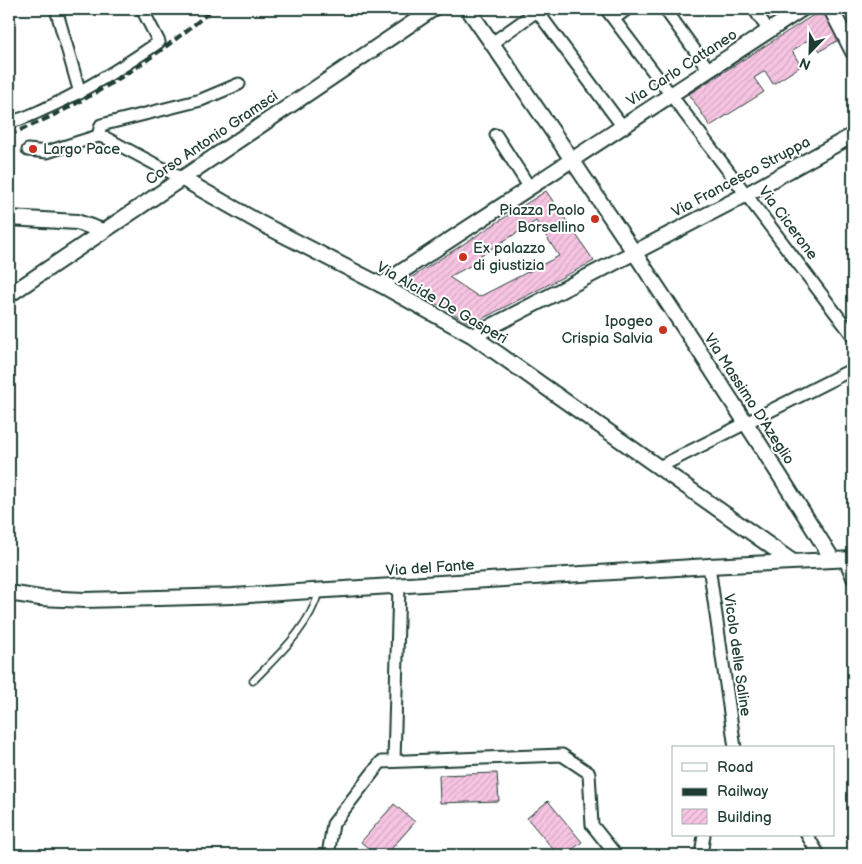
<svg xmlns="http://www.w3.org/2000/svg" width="862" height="864" font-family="'Balsamiq Sans',sans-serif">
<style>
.building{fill:url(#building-hatch);stroke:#1f3d34;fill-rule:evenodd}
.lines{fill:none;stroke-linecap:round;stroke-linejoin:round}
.service-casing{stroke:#1f3d34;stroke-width:9}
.minor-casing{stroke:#1f3d34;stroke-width:15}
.tertiary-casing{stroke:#1f3d34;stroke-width:18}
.service{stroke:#fff;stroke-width:5.5}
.minor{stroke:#fff;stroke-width:11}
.tertiary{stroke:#fff;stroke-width:14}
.rail{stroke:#1f3d34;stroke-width:4;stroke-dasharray:8 4;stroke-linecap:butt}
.poi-dot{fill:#c8321e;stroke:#fff;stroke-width:2}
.labels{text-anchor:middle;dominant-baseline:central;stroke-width:4;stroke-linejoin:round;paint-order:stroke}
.street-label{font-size:15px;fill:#1f3d34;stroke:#fff}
.poi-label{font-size:15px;fill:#1f3d34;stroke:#fff;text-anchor:start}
</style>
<defs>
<pattern id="building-hatch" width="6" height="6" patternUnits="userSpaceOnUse" patternTransform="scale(1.25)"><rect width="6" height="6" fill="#f7c4e2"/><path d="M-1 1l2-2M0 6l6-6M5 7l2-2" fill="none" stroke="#d3a9c2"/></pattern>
</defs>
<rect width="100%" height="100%" fill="#fff"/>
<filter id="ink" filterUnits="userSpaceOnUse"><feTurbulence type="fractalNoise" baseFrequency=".02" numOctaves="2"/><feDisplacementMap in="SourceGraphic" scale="10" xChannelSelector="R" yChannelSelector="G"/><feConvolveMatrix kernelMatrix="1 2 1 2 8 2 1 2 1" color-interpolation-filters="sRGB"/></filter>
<g filter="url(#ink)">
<path class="building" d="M823,9L842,38L820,51L811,38L792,51L801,66L773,84L765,71L754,78L764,92L710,126L689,94Z
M546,191L594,261L472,324L410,289L406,281ZM536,221L559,256L479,297L449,277L483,259L481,255Z
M497,773L499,801L440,803L439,775Z
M548,801L582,842L565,855H558L527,818Z
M394,804L415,822L386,855H376L361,842Z"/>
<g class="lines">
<g class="service-casing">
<path id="service" d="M253,681C278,655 310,627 319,591"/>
</g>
<g class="minor-casing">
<path id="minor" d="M56,9L80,93
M606,9L853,336
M665,9L709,70
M754,9L769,31
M614,19L627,9
M492,43L537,11L623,127
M9,122C23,120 35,113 49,107C88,89 123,67 159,42L142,9
M496,135L530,188
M98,136L101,125L201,100L239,84
M28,150L47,152L98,136L106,138L181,178
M661,466L853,369
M845,560L853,579
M709,566L735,748
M394,761L399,586
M807,835L819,855
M328,855L333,824L381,762L562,755L589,773L592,825L616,855
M701,855L704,835"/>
</g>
<g class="tertiary-casing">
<path id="tertiary" d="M468,9C594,189 716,373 833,560
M831,9L853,52
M181,178L262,224L381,285L473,336L793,562
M9,218L77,222L103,231
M381,285L802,9
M9,295L433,9
M473,336L747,194L853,135
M9,593L40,598L85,600L233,596L709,566L853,559"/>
</g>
<use href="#service" class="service"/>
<use href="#minor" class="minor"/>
<use href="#tertiary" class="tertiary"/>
<path class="rail" d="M9,135C84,105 152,61 213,9"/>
</g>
</g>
<g class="poi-dot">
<circle cx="33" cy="149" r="5"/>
<circle cx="595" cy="219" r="5"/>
<circle cx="463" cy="257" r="5"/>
<circle cx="663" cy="330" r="5"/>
</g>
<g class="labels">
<g class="street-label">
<text transform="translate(682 68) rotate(-33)">Via Carlo Cattaneo</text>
<text transform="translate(212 138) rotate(-34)">Corso Antonio Gramsci</text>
<text transform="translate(741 177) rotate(-28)">Via Francesco Struppa</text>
<text transform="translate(788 223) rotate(53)">Via Cicerone</text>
<text transform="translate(442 303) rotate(30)">Via Alcide De Gasperi</text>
<text transform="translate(749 399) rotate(57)">Via Massimo D'Azeglio</text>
<text transform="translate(430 568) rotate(-4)">Via del Fante</text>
<text transform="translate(737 655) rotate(82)">Vicolo delle Saline</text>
</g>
<g class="poi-label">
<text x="43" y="149">Largo Pace</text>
<text x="585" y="210" text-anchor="end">Piazza Paolo<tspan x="585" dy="17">Borsellino</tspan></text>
<text x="473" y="248">Ex palazzo<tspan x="473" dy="17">di giustizia</tspan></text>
<text x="653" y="321" text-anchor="end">Ipogeo<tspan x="653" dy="17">Crispia Salvia</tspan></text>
</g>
</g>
<rect width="862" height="864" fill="none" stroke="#fff" stroke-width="30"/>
<rect x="15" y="15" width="832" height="834" fill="none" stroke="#1f3d34" stroke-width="2" filter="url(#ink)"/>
<rect x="672" y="746" width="162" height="90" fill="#ffffff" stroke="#a5b1ae"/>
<rect x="682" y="763" width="25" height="8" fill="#ffffff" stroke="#a5b1ae"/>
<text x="717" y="772" font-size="15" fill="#1f3d34">Road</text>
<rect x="682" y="788" width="25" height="8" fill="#1f3d34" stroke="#a5b1ae"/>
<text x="717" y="796" font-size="15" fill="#1f3d34">Railway</text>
<rect x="682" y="809" width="25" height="15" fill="url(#building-hatch)" stroke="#a5b1ae"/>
<text x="717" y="822" font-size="15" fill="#1f3d34">Building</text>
<g transform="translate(810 52) rotate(203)" stroke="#ffffff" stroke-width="4" paint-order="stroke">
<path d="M0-4L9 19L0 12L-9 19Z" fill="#1f3d34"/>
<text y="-8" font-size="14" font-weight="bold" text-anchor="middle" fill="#1f3d34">N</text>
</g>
</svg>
